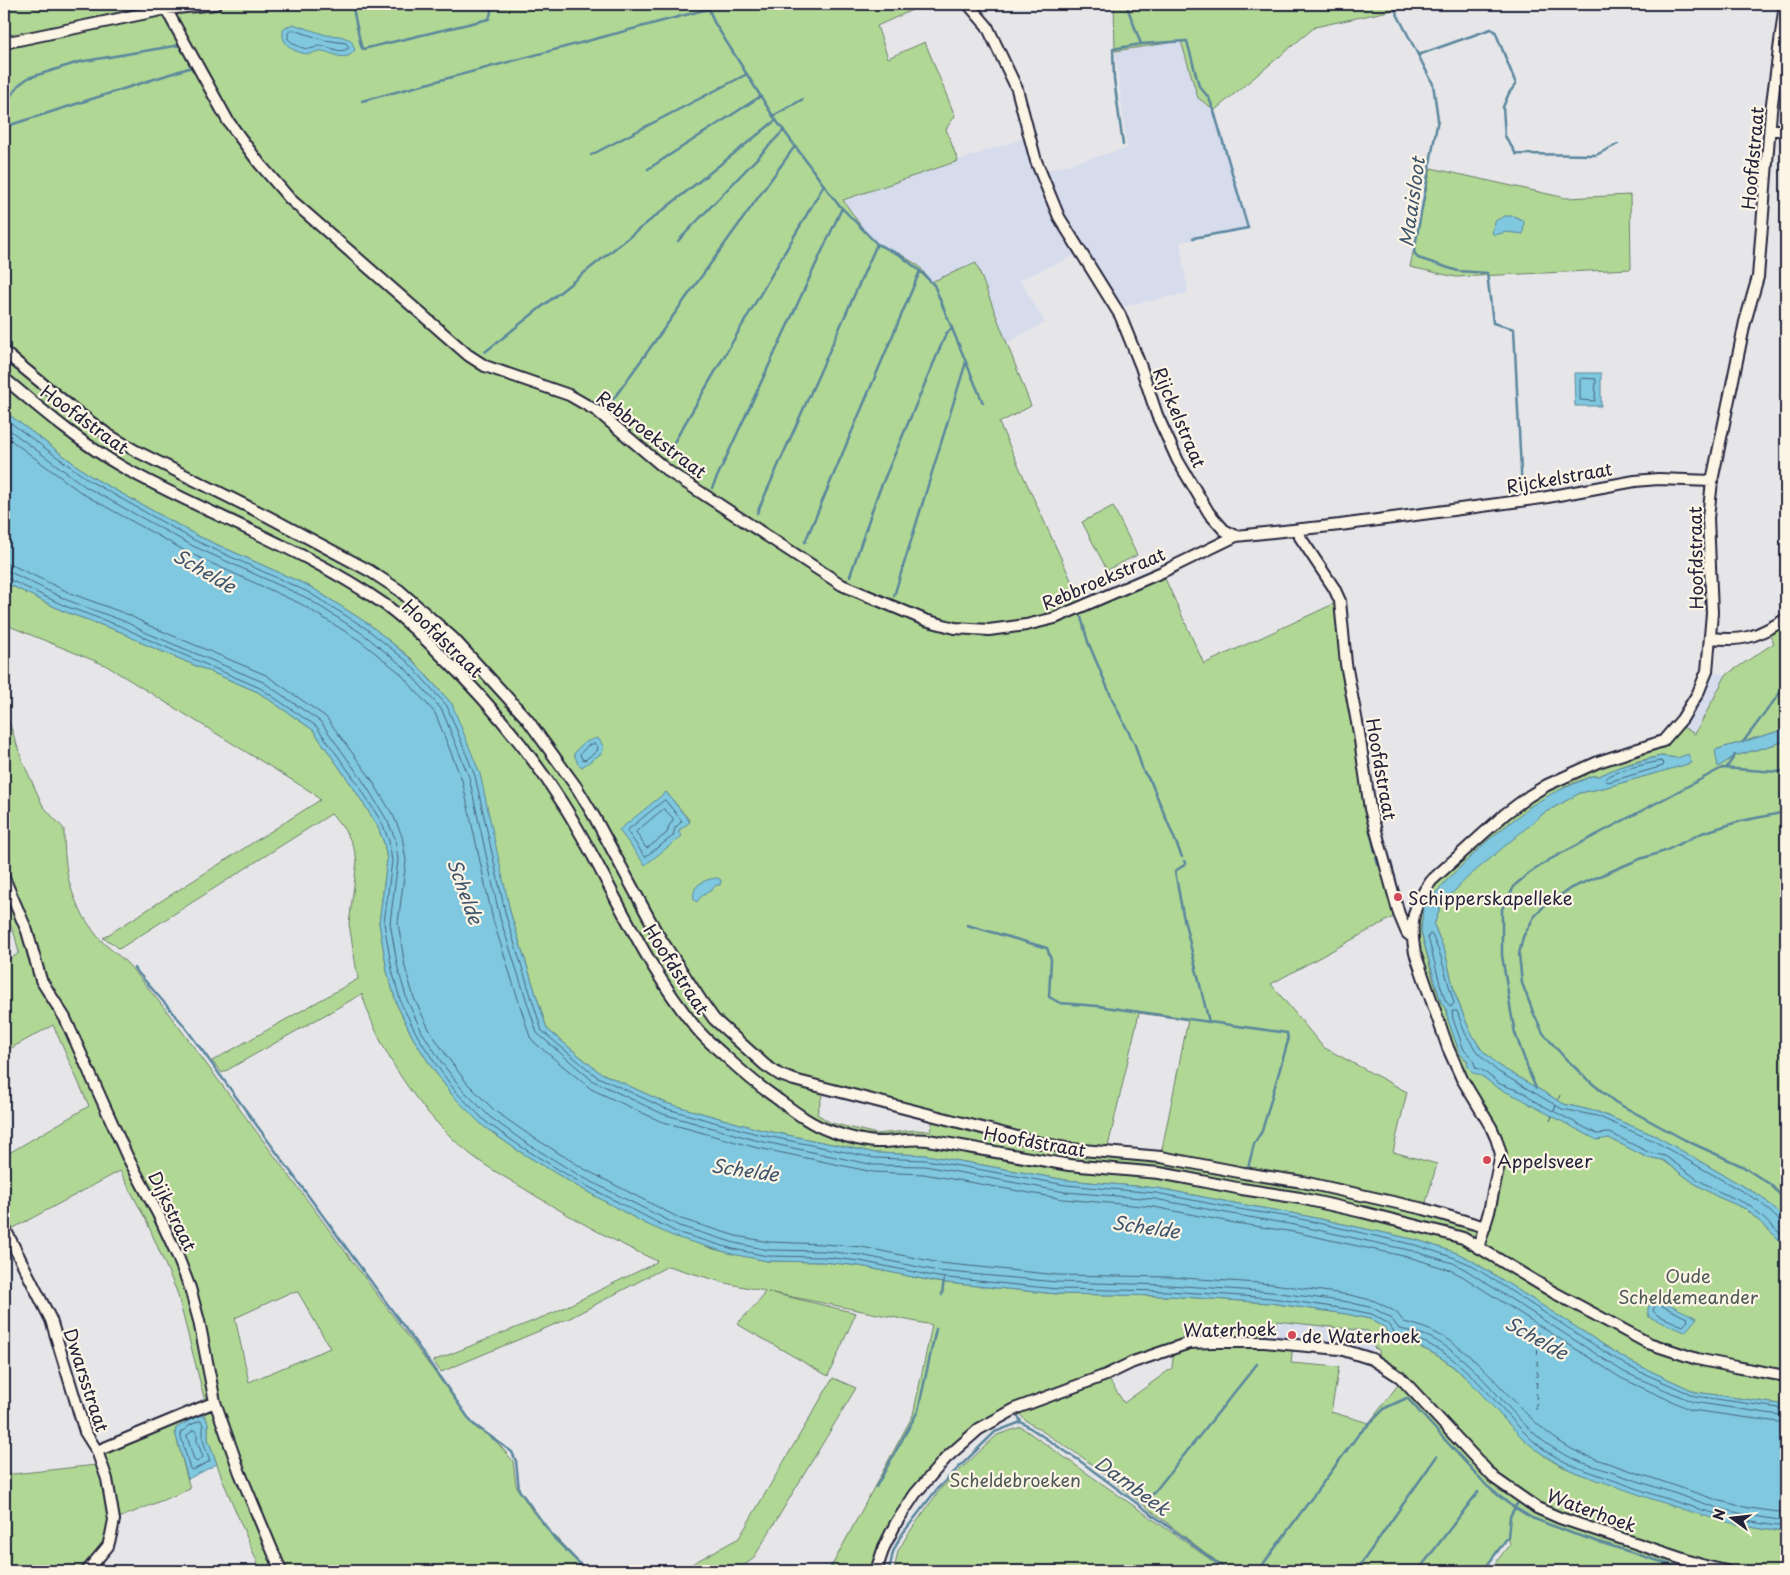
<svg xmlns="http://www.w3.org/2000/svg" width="1790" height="1575" font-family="'Playpen Sans',sans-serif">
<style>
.built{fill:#d6dcec}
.green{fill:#b0d894;stroke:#697d68;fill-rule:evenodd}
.water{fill:#7fc8df;stroke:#5a869d}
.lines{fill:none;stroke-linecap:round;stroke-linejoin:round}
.shore{stroke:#47647d;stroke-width:1}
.stream{stroke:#5a869d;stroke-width:2.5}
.ferry{stroke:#3e546c;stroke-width:1;stroke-dasharray:6 5;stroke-linecap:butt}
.minor-casing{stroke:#22223b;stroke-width:14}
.minor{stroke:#fcf5e5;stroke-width:10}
.poi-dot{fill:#d1495b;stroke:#fcf5e5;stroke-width:2}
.labels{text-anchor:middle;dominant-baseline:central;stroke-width:4.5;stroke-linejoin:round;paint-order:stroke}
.street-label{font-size:18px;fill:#22223b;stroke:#fcf5e5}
.poi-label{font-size:18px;fill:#22223b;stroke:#fcf5e5;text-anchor:start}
.park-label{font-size:18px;fill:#4d5956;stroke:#fcf5e5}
.water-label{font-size:19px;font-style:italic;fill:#3e546c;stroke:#fcf5e5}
</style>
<rect width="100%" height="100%" fill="#e6e6e9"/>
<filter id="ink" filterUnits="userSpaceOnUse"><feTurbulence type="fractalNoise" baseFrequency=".02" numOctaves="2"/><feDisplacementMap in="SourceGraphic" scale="10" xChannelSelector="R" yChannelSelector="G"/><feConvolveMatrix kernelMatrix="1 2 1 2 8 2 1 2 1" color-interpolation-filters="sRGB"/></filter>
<g filter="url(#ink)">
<path class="built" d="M1181,41L1198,98L1215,110L1251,229L1180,242L1188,293L1115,308L1080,253L1020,280L1045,323L1006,343L976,263L931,283L919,266L900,254L879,246L865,232L843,200L1029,136L1041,172L1127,148L1115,51Z
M1707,671L1726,675L1695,735L1681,726Z
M1276,1321L1368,1331L1375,1338L1374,1348L1371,1355L1264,1342L1265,1333Z"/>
<path class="green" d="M4,4H909L912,10L877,26L888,58L925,42L955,116L946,129L958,161L843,200L865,232L879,246L900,254L919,266L931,282L976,263L1031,406L999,423L1083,606L1162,572L1204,664L1340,601L1363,764L1399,914L1271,984L1323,1047L1407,1092L1393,1152L1437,1164L1424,1209L1485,1227L1502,1155L1462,1079L1415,953V920L1432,880L1547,785L1648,749L1681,726L1695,734L1726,675L1774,643L1768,633L1786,623V729L1715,750L1719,766L1735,756L1786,741V1220L1762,1197L1656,1136L1598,1112L1564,1104L1499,1066L1481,1049L1470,1031L1455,994L1445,952L1434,925L1441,905L1467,877L1544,813L1580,793L1607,787L1691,763L1677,758L1661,756L1638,761L1619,767L1599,776H1592L1571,784L1531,806L1486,842L1448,879L1431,898L1421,924V932L1434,982L1441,1002L1447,1011L1448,1020L1460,1054L1479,1074L1498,1088L1522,1098L1531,1105L1551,1115L1609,1138L1646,1157L1663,1160L1694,1183L1716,1196L1746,1209L1786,1246V1405L1696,1392L1629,1361L1471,1260L1457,1253L1417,1240L1297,1214L1239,1204L1157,1188L1066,1180L926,1155L876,1153L758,1129L666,1103L599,1072L547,1029L511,915L452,704L412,659L370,625L311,587L198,536L92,477L4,411ZM163,9L16,39L126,10ZM666,792L690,821L678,831ZM1139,1013L1188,1020L1161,1154L1107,1151ZM824,1088L934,1117L930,1131L915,1130L877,1134L831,1123L817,1114Z
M1114,4H1406L1407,7L1315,27L1215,110L1198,98L1181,41L1115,51Z
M1431,168L1566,198L1630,195L1631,269L1456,277L1410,267Z
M1113,506L1137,555L1107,570L1082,522Z
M4,582L63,611L121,632L142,643L258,692L313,730L353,787L377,825L384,843L387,860L379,923L387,971L397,1005L413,1038L433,1069L453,1096L483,1126L517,1150L577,1186L644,1223L713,1249L767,1261L823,1262L860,1266L937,1282L1057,1294L1168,1296L1270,1303L1346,1314L1370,1319L1384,1327L1393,1340C1464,1350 1492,1418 1546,1457C1565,1471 1592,1477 1615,1485C1671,1504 1727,1527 1786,1532V1571H1489L1510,1544L1508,1537L1483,1571H1229L1082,1457L1025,1420L1018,1412L946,1453L908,1495L892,1521L872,1571H829L913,1415L932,1325L768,1292L856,1313L828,1376L737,1324L761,1299L765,1291L725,1283L668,1266L570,1318L441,1372L433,1361L553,1313L655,1263L657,1261C611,1240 566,1215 523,1188C503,1176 481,1164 463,1148C417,1108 380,1053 362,994L222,1073L212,1061L358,979L349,924L357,861C354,842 344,827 331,814L119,949L114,944L103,938L320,800L313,793L105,665L4,624ZM1277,1321L1368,1331L1375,1338L1374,1348L1379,1350V1359L1404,1377L1369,1423L1331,1412L1339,1367L1291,1363L1293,1345L1264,1342L1265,1333L1272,1331ZM1174,1347L1172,1368L1124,1403L1106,1375Z
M4,707L22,760L43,806L64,829C64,874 70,901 98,937C106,947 118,954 127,963C144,982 160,1003 176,1023L476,1428L495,1440L513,1461L516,1485L534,1514L587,1571H261L223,1481L208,1439V1423L205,1416L199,1415L175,1432L190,1489L114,1520L97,1451L206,1405L177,1292L146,1220L120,1171L6,1232L4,1227V1156L89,1106L53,1025L4,1052V963L19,953L15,936L4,911ZM298,1292L330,1348L249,1382L235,1318L287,1294Z
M833,1378L856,1388L753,1559L735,1571H679L739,1538Z
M1021,1427L1227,1571H894L898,1551L908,1534L941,1488L997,1435Z
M96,1465C115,1507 117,1539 79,1571H4V1475Z"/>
<path class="water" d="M293,24L326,35L340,36L351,40L355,50C345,64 333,52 322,51C318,50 314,53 310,54C296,54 278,44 284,28Z
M1505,216H1514L1524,221L1523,234L1506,232L1495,235L1492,233L1495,221Z
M1574,373H1601V406H1575Z
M4,411L92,477L198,536L311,587L370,625L411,659L452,704L480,774L511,915L547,1029L599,1072L666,1103L758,1129L876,1153L926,1155L1066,1180L1157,1188L1239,1204L1297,1214L1417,1240L1457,1253L1471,1260L1629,1361L1696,1392L1786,1405V1532C1717,1526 1643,1495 1577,1473C1559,1465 1543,1456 1528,1443C1483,1403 1458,1349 1393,1340L1384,1327L1370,1319L1346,1314L1270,1303L1168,1296L1057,1294L937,1282L860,1266L823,1262L767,1261L732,1254L675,1237L644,1223L577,1186L517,1150L483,1126L453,1096L433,1069L413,1038L397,1005L387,971L379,923L387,860L384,843L377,825L353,787L313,730L258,692L142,643L121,632L63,611L4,582Z
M1786,729V741L1735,756L1718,767L1715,750Z
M598,738L604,747L602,753L582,767L578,764L574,754C581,743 586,741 598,738Z
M1688,754L1692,763L1607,787L1580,793L1544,813L1467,878L1441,905L1434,925L1445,952L1455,994L1470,1031L1481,1049L1499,1066L1564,1104L1598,1112L1656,1136L1762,1197L1786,1220V1246L1746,1209L1716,1196L1694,1183L1663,1160L1646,1157L1609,1138L1597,1140L1531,1105C1521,1097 1511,1095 1500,1089C1490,1084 1484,1075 1473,1073L1467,1065L1468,1061L1460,1054L1448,1020L1447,1011L1441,1002L1421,932L1423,909L1431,898L1448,879L1486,842L1531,806L1553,793L1592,776H1599L1619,767L1661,756L1677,758Z
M666,792L690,822L678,831L682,836L645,865L619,830Z
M718,878L721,880L720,885H716C711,893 702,893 697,902L694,900C691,885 704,879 718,878Z
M1656,1298L1697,1318L1685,1332L1649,1317C1646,1309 1649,1302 1656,1298Z
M199,1415L205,1416L208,1423V1439L217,1464L188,1479L175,1432L176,1428Z"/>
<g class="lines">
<path class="shore" d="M294,30L324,40L346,43L349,48C338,55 332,46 321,46C319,45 316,47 314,48C305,51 294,45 288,39V33Z
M1582,378L1596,379L1595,401L1580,400V380Z
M4,418L90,481L196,541L308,592L367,629L408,662L447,706L475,776L506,916L542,1031L596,1076L664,1108L757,1134L875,1158L926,1160L1066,1185L1156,1193L1238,1209L1296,1218L1415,1245L1455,1258L1469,1264L1627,1366L1695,1396L1786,1409
M4,426L86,487L193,546L305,597L363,634L404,667L442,710L469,777L500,918L537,1033L593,1081L663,1114L755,1140L874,1165L925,1166L1065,1192L1155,1199L1237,1215L1295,1225L1413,1251L1453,1263L1466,1270L1624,1372L1693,1402L1786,1416
M4,435L83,494L189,553L301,604L359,640L399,672L435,713L462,780L493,920L530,1037L535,1043L591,1089L660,1121L754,1147L873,1172L924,1174L1063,1199L1154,1207L1235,1223L1294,1232L1412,1258L1450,1270L1462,1276L1621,1378L1691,1410L1786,1423
M4,564L12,565L70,593L129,615L150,626L266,675L326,717L370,777L394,817L402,836L406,861L398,923L405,967L414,998L429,1029L448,1058L467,1083L495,1111L528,1134L586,1170L681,1219L736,1236L769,1242L824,1244L862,1247L940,1263L1058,1275L1169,1277L1273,1284L1350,1295L1375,1301L1396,1312L1404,1322C1483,1337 1513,1425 1584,1455L1720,1501L1749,1508L1786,1513
M4,571L10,572L67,600L126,622L147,633L263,682L321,722L363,781L387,820L395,838L398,860L390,923L398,969L407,1000L422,1032L442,1063L461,1088L490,1117L523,1141L582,1177L679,1226L735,1243L768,1250L824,1251L861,1255L938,1271L1057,1282L1169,1285L1272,1292L1348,1302L1373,1308L1391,1318L1399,1329C1411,1331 1424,1334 1435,1340C1477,1363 1501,1404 1536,1435C1549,1447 1564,1455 1581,1462L1718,1508L1747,1515L1786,1521
M4,577L65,606L123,627L145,638L260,688L316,726L358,784L382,823L389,841L392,861L384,923L392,970L401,1003L417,1035L437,1066L456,1092L486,1122L520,1146L579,1182L676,1232L733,1249L767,1256L824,1257L860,1261L938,1277L1057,1289L1168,1291L1271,1298L1347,1309L1372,1314L1387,1323L1396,1335C1408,1337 1421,1340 1432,1346C1472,1367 1498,1407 1530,1438C1544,1451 1561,1461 1579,1468C1646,1491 1715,1520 1786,1527
M595,744L598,747L597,751L585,760L582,759L580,754L587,746Z
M1660,761L1664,763L1663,766L1608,782L1605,780C1611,770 1648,764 1660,761Z
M665,800L682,821L675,828L673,836L645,857L627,831Z
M664,809L673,818V820L669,826L667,833L649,847L646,848L636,832Z
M1430,934L1432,935L1440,954L1454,1003L1452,1006H1450L1445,1000L1439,980L1428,937Z
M1786,1223L1781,1222L1759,1201L1654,1141L1597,1116L1562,1109L1497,1071L1477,1052L1465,1033L1457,1011H1452L1453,1019L1464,1050L1472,1058L1476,1068L1482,1070L1500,1084L1525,1093L1534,1101L1597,1134L1610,1133L1648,1152L1665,1156L1697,1179L1718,1191L1749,1205L1786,1239
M1658,1304L1687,1318L1688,1321L1683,1326L1657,1315L1653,1311L1655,1305Z
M199,1421H201L203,1425V1440L210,1461L193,1470L190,1469L180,1433L189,1426Z
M194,1430L197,1432V1441L203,1457L197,1462L194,1460L187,1436Z"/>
<path class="stream" d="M352,4L361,46L363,49L489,19L491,12L490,4
M707,4L714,22L773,116L837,203L877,244L900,255L920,271L934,285L983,403
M1392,4L1433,84L1438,119L1414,252L1418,258L1458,271L1487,273L1493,323L1514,329L1522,492
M219,5L232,4
M491,8L520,4
M119,13L136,10
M165,19L190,64
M1141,44L1187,41L1199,86L1209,98L1214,111L1248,228L1193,238
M1418,55L1491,29L1495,31L1516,84L1509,93L1503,107L1505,136L1516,154L1596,155L1618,144
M362,101L708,9
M4,104L20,84L28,78L79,62L180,45
M773,116L803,99
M4,127L192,67
M1123,145L1114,79L1113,49L1141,44L1126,4
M591,155L747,74
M648,169L761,96
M678,241L784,130
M485,352L776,120
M607,408L795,146
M666,456L824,185
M712,488L842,208
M757,513L877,244
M805,542L920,271
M850,576L877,496L946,334L952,328
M894,596L966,362
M1081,617L1088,642L1114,703L1135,745L1143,771L1151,782L1182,857
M1743,742L1786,685
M1727,767L1735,755
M1363,800L1375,852
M1786,812L1741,821L1702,833L1665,851L1640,859L1571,888L1545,905L1534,917L1523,937L1519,954L1522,983L1533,1012L1543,1033L1564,1057L1588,1080L1615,1102L1685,1140L1742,1166L1771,1185L1786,1201
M1380,825L1396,881
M1376,858L1378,865
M1184,861L1186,864L1175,871L1183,915L1209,1022
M967,925L1047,948L1051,959L1049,997L1060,1003L1098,1006L1287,1033L1288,1041L1262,1131L1254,1144L1248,1168
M134,968L182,1023L413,1339L472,1423L512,1452L516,1461L519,1490L555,1539L587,1571
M1536,1088L1531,1077L1515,1033L1511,1012L1502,955V909L1515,885L1528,874L1549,860L1722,768L1778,772L1786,770
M942,1295L944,1279
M1018,1416L1021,1422L1080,1461L1228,1571
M876,1487L918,1411L936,1329
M1152,1495L1257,1364
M575,1571L580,1565
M829,1571L832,1565
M889,1571L893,1552L900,1537L937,1489L995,1432L1021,1422
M1258,1571L1358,1435L1385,1408L1407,1398L1487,1486L1509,1504L1532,1518L1574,1534L1690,1571
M1356,1571L1437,1456
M1418,1571L1478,1492
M1483,1571L1508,1537L1510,1516L1517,1504"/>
<path class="ferry" d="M1550,1121L1560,1095
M1536,1410L1538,1332"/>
<g class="minor-casing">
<path id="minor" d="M968,4L987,26L1017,89L1036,161L1059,217L1120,315L1141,367L1157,415L1178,461L1209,513L1224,530L1236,536L1340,525L1542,498L1635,481L1658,479L1712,481
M166,9L228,121L259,163L290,199L468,355L485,366L569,395L597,411L668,471L842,585L925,620L955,628L989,630L1026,625L1055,618L1162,572L1236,536
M4,43L166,9L216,4
M1770,128L1786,132
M4,352L77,412L107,434L136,451L267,516L370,571L399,590L454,639L527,719L577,788L595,818L657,933L702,1002L714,1019L765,1065L780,1075L794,1080L1037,1142L1071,1149L1161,1157L1244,1173L1303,1182L1424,1209L1485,1227
M4,378C42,410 80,443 124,468C209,515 303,548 384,604C404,618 423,637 440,654C486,699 528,749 563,804C609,877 641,962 697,1029C705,1039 715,1047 724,1055C739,1069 755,1083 772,1095C790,1108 809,1124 830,1131C847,1137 868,1143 885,1142C900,1141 913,1138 928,1140L1069,1165L1159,1173L1181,1177L1242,1189L1300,1198L1362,1212L1445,1233L1463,1238L1553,1292L1648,1343L1697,1359L1736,1367L1786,1376
M1300,529V537L1334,588L1340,601L1346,664L1359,733L1370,809L1399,914L1407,933L1412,937
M1711,638C1745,642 1757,636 1786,619
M4,878L27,931L41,980L65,1018L127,1156L158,1214L178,1257L190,1288L199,1321L215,1402L240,1473L281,1571
M4,1227L51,1320L85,1432L97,1451L107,1479L114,1520L111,1535L108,1546L87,1571
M1478,1248L1489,1212L1501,1154L1496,1138L1491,1127L1462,1079L1448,1048L1415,953C1409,922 1413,904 1432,880L1505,814L1529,796L1547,785L1598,762L1663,741L1682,719L1698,693L1707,671L1712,613L1708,518L1712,481L1745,322L1758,277L1771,111L1785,4
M97,1451L215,1402
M876,1571L884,1547L896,1523L915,1494L946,1458L979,1429L1017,1408L1106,1375L1133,1362L1189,1343L1213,1342H1264L1340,1349L1372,1359L1400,1377L1494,1478L1537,1508L1560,1518L1701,1565L1726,1571"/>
</g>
<use href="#minor" class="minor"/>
</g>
</g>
<g class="poi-dot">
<circle cx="1398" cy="897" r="5"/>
<circle cx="1487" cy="1160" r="5"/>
<circle cx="1292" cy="1335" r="5"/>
</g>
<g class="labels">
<g class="street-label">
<text transform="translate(1752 158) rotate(-85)">Hoofdstraat</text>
<text transform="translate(1180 417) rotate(67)">Rijckelstraat</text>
<text transform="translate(85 419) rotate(36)">Hoofdstraat</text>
<text transform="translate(652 434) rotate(37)">Rebbroekstraat</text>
<text transform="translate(1559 477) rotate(-10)">Rijckelstraat</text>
<text transform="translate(1695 558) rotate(-91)">Hoofdstraat</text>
<text transform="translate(1103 578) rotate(-23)">Rebbroekstraat</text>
<text transform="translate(443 638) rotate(44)">Hoofdstraat</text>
<text transform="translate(1382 769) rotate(80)">Hoofdstraat</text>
<text transform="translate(677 969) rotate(57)">Hoofdstraat</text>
<text transform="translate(1035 1141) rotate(10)">Hoofdstraat</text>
<text transform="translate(173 1211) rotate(64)">Dijkstraat</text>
<text transform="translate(1230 1329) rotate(-1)">Waterhoek</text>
<text transform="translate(87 1380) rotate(72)">Dwarsstraat</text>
<text transform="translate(1592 1510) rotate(20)">Waterhoek</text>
</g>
<g class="poi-label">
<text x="1408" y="897">Schipperskapelleke</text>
<text x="1497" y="1160">Appelsveer</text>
<text x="1302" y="1335">de Waterhoek</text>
</g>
<g class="park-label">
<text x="1688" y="1275">Oude<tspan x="1688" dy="21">Scheldemeander</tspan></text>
<text x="1015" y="1479">Scheldebroeken</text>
</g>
<g class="water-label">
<text transform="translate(1411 202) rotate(-82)">Maaisloot</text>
<text transform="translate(205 570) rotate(30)">Schelde</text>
<text transform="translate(466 891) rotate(70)">Schelde</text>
<text transform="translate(745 1169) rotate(8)">Schelde</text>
<text transform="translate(1146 1226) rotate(8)">Schelde</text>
<text transform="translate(1537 1337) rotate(29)">Schelde</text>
<text transform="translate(1133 1485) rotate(36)">Dambeek</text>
</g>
</g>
<rect width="1790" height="1575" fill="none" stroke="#fcf5e5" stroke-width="20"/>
<rect x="10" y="10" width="1770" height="1555" fill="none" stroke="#22223b" stroke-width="2" filter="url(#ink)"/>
<g transform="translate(1732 1518) rotate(285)" stroke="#fcf5e5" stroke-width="4" paint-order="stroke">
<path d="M0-4L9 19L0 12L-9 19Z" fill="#22223b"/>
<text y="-8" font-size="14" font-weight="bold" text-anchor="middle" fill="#22223b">N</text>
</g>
</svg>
